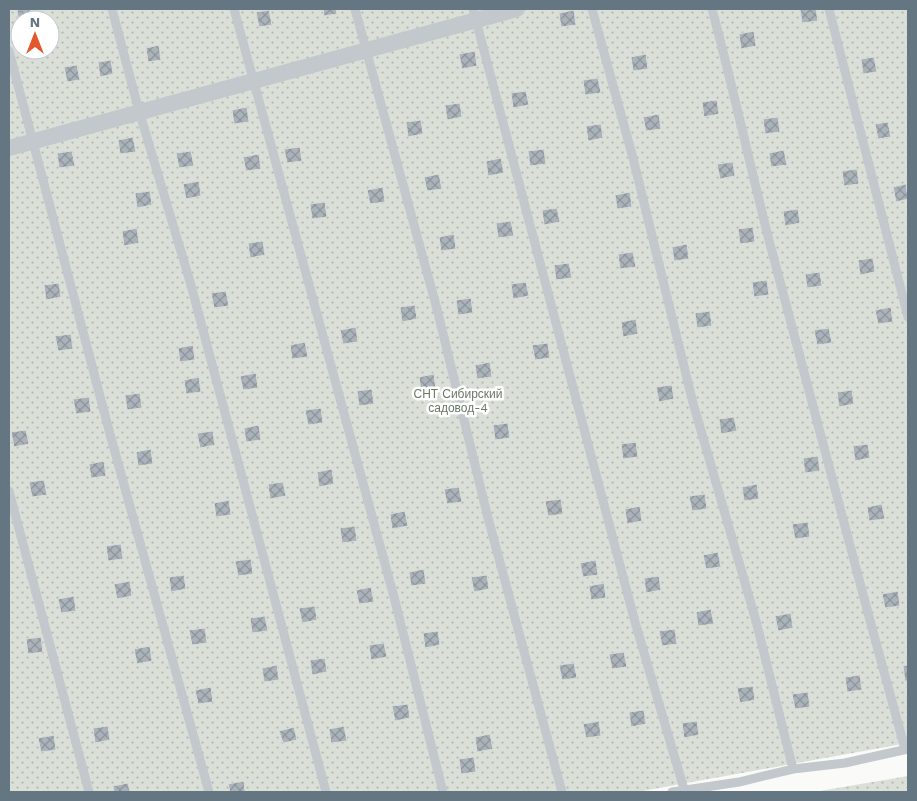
<svg xmlns="http://www.w3.org/2000/svg" width="917" height="801" font-family="'Work Sans',sans-serif">
<style>
.garden{fill:url(#garden-dots);fill-rule:evenodd}
.building{fill:url(#building-cross-hatch);stroke:#dcdcda}
.lines{fill:none;stroke-linecap:round;stroke-linejoin:round}
.service{stroke:#c3c8cc;stroke-width:9}
.minor{stroke:#c3c8cc;stroke-width:16}
.labels{text-anchor:middle;dominant-baseline:central;stroke-width:5;stroke-linejoin:round;paint-order:stroke}
.park-label{font-size:12px;fill:#687a64;stroke:#fff}
</style>
<defs>
<pattern id="garden-dots" width="8" height="8" patternUnits="userSpaceOnUse" patternTransform="scale(1.25)"><rect width="8" height="8" fill="#dadfd7"/><path d="M2 2h.1M6 6h.1" fill="none" stroke="#b4b9b4" stroke-width="1.8" stroke-linecap="round"/></pattern>
<pattern id="building-cross-hatch" width="8" height="8" patternUnits="userSpaceOnUse" patternTransform="scale(1.25)"><rect width="8" height="8" fill="#aab3b9"/><path d="M0 0l8 8M0 8l8-8" fill="none" stroke="#8e969c"/></pattern>
</defs>
<rect width="100%" height="100%" fill="#fafaf8"/>
<path class="garden" d="M9,9H908V743L637,792H9ZM20,20H50V50H20Z
M908,776V792H814Z"/>
<path class="building" d="M30,9L32,20H20L19,24L17,10Z
M323,9H336L337,14L324,16Z
M800,9H816L818,21L802,23Z
M269,10L272,25L259,27L256,12Z
M574,10L576,25L561,27L559,13Z
M754,31L756,46L741,49L739,34Z
M159,45L161,60L148,62L146,48Z
M475,51L477,66L462,69L459,54Z
M646,54L648,69L633,71L631,57Z
M874,57L877,72L863,74L861,59Z
M111,60L113,74L100,77L98,62Z
M77,65L80,80L67,82L64,67Z
M598,78L601,93L585,95L583,80Z
M526,91L529,105L513,108L511,93Z
M717,100L719,114L704,117L702,102Z
M460,103L462,117L447,120L445,105Z
M247,107L249,122L234,124L232,110Z
M659,114L661,129L646,131L643,117Z
M778,117L780,132L765,134L763,119Z
M421,120L423,134L408,137L406,122Z
M888,122L891,137L878,139L875,124Z
M601,124L603,138L588,141L586,126Z
M133,137L136,152L120,154L118,140Z
M300,147L302,161L287,163L284,149Z
M544,149L546,164L530,166L528,151Z
M784,150L787,165L771,167L769,153Z
M72,151L75,166L59,168L57,153Z
M191,151L194,166L179,168L176,153Z
M259,154L261,169L246,171L243,157Z
M501,158L504,173L488,176L486,161Z
M733,162L735,176L720,179L717,164Z
M857,169L859,184L844,186L842,171Z
M439,174L442,189L427,191L424,177Z
M199,181L201,196L186,199L183,184Z
M906,184L908,199L896,202L893,187Z
M383,187L385,202L370,204L367,190Z
M150,191L152,205L137,208L135,193Z
M630,192L632,207L617,209L615,195Z
M325,202L327,217L312,219L310,204Z
M557,208L560,222L544,225L542,210Z
M798,209L800,223L785,226L783,211Z
M511,221L514,236L498,238L496,223Z
M753,227L755,242L740,244L738,229Z
M137,228L139,243L124,246L122,231Z
M454,234L456,249L441,251L439,237Z
M263,241L265,255L250,258L248,243Z
M687,244L689,259L674,261L672,247Z
M633,252L636,267L620,269L618,254Z
M873,258L875,272L860,275L858,260Z
M569,263L572,278L556,280L554,265Z
M820,272L822,286L807,288L805,274Z
M767,280L769,295L754,297L752,282Z
M526,282L529,296L513,299L511,284Z
M59,283L61,297L46,300L44,285Z
M226,291L229,306L214,308L211,293Z
M471,298L473,313L458,315L456,300Z
M415,305L417,319L402,322L400,307Z
M891,307L893,322L878,324L875,310Z
M710,311L712,326L697,328L695,313Z
M636,319L638,334L623,337L621,322Z
M356,327L358,342L343,344L340,330Z
M829,328L832,343L817,345L814,330Z
M71,334L73,349L58,351L55,336Z
M305,342L308,357L292,359L290,345Z
M548,343L550,358L535,360L532,345Z
M193,345L195,360L180,362L178,348Z
M490,362L492,377L477,379L475,365Z
M256,373L258,388L243,390L240,376Z
M434,374L436,389L421,391L419,377Z
M199,377L201,392L186,394L184,380Z
M672,385L674,399L659,402L656,387Z
M372,389L374,404L359,406L357,391Z
M852,390L854,404L839,407L837,392Z
M140,393L142,408L127,410L125,395Z
M89,397L91,412L76,414L73,399Z
M321,408L323,423L308,425L305,410Z
M734,417L737,431L721,434L719,419Z
M508,423L510,438L495,440L493,425Z
M259,425L261,440L246,442L244,428Z
M26,430L29,444L14,447L11,432Z
M213,431L215,445L200,448L197,433Z
M636,442L638,457L623,459L621,444Z
M868,444L870,458L855,461L853,446Z
M151,449L153,464L138,466L136,452Z
M818,456L820,471L805,473L803,458Z
M104,461L106,476L91,478L89,464Z
M332,469L334,484L319,487L317,472Z
M44,480L47,495L32,497L29,482Z
M283,482L286,496L270,499L268,484Z
M757,484L759,499L744,501L742,487Z
M459,487L462,502L447,504L444,489Z
M705,494L707,509L692,511L689,496Z
M561,499L563,514L548,516L545,501Z
M229,500L231,515L216,517L214,503Z
M882,504L885,519L869,521L867,507Z
M640,506L642,521L627,524L625,509Z
M405,511L408,526L392,529L390,514Z
M808,522L810,537L795,539L792,524Z
M355,526L357,541L342,543L340,528Z
M121,544L123,559L108,561L106,546Z
M718,552L721,567L706,569L703,555Z
M251,559L253,574L238,576L235,561Z
M596,560L598,575L583,577L580,563Z
M424,569L426,584L411,586L409,572Z
M184,575L186,589L171,592L169,577Z
M487,575L489,589L474,592L471,577Z
M659,576L661,590L646,593L644,578Z
M130,581L132,596L117,599L114,584Z
M604,583L606,598L591,600L589,586Z
M371,587L374,602L359,604L356,590Z
M898,591L900,606L885,608L882,594Z
M74,596L76,611L61,613L58,599Z
M315,606L317,620L302,623L299,608Z
M711,609L714,624L698,626L696,612Z
M791,613L793,628L778,631L775,616Z
M265,616L268,631L252,633L250,618Z
M205,628L207,643L192,645L189,630Z
M675,629L677,644L662,646L659,631Z
M438,631L440,645L425,648L423,633Z
M41,637L43,652L28,654L26,639Z
M384,643L387,657L371,660L369,645Z
M150,646L152,661L137,664L134,649Z
M624,652L627,667L612,669L609,654Z
M325,658L327,672L312,675L310,660Z
M574,663L577,678L562,680L559,665Z
M277,665L279,680L264,682L262,668Z
M908,665V681H905L903,666Z
M860,675L862,690L847,692L845,677Z
M753,686L755,700L740,703L737,688Z
M211,687L213,702L198,704L195,690Z
M808,692L810,707L795,709L792,694Z
M408,704L410,718L395,721L392,706Z
M644,710L646,724L631,727L629,712Z
M599,721L601,736L586,738L583,724Z
M697,721L699,735L684,738L682,723Z
M108,726L110,740L95,743L93,728Z
M344,726L347,741L331,743L329,729Z
M294,727L297,740L283,743L279,731Z
M490,734L493,749L477,752L475,737Z
M54,735L56,750L41,752L38,738Z
M474,757L476,772L461,774L459,759Z
M244,781L245,792H230L228,784Z
M128,783L130,792H114L113,786Z"/>
<g class="lines">
<path class="service" d="M112,9L139,111L191,285L326,792
M234,9L394,597L443,792
M355,9L437,309L488,518L562,792
M473,9L635,622L684,789
M592,9L633,158L693,403L756,621L793,769
M712,9C733,87 750,166 770,244C814,413 859,581 905,749
M829,9L908,317
M9,51L110,434L209,792
M9,491L89,792
M672,792L739,782L793,769L845,763L908,749"/>
<path class="minor" d="M9,148L517,9"/>
</g>
<g class="labels">
<g class="park-label">
<text x="458" y="394">СНТ Сибирский<tspan x="458" dy="14">садовод-4</tspan></text>
</g>
</g>
<rect width="917" height="801" fill="none" stroke="#657683" stroke-width="20"/>
<g transform="translate(35 35)"><circle r="24" fill="#ffffff" stroke="#c1c8cd"/>
<path d="M0-4L9 19L0 12L-9 19Z" fill="#e4572e"/>
<text y="-8" font-size="14" font-weight="bold" text-anchor="middle" fill="#657683">N</text>
</g>
</svg>
